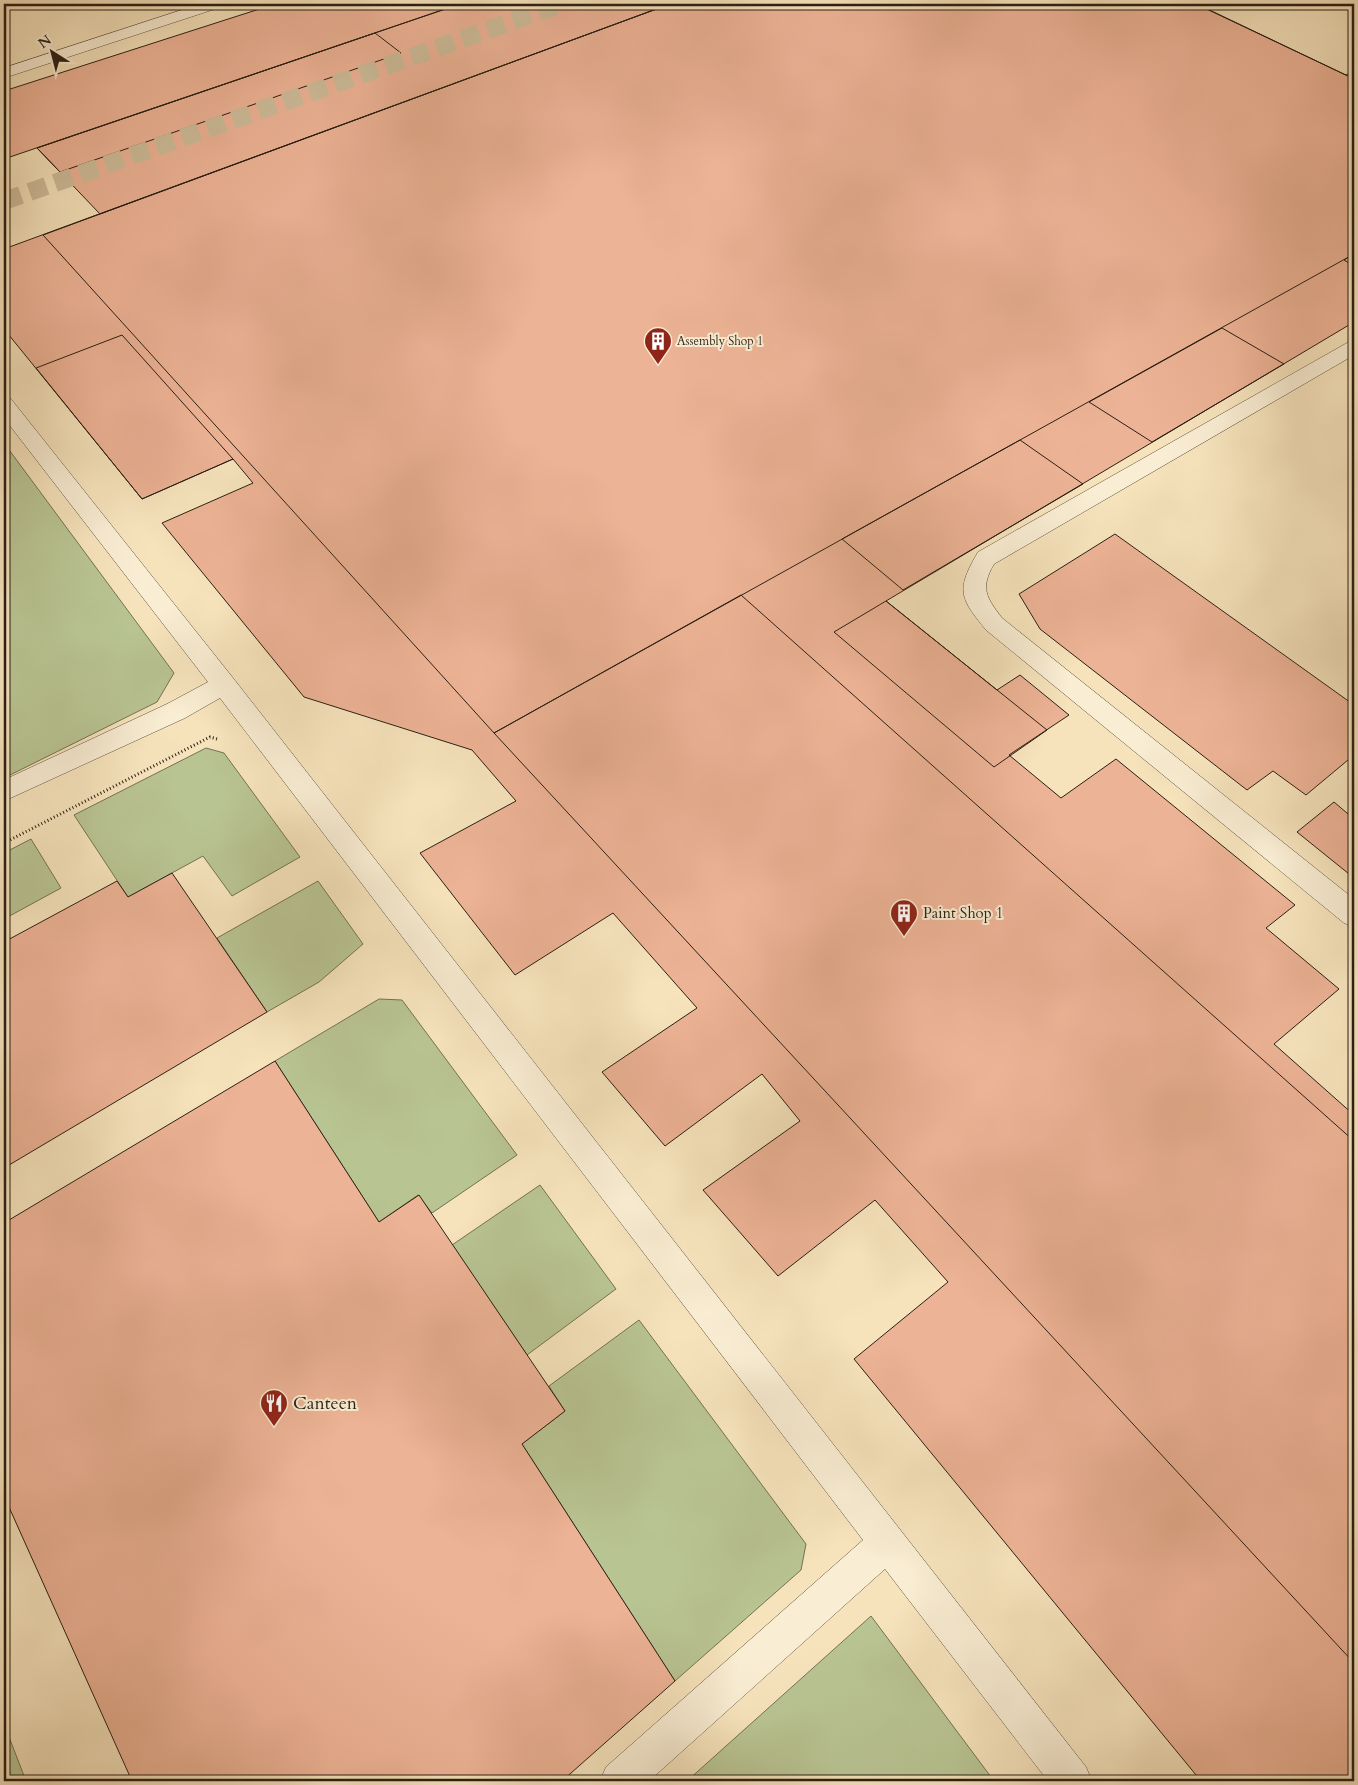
<svg xmlns="http://www.w3.org/2000/svg" width="1358" height="1785" font-family="Cardo,serif">
<style>
.green{fill:#b9c493;stroke:#727254}
.building{fill:#edb396;stroke:#2b1f14}
.lines{fill:none;stroke-linecap:round;stroke-linejoin:round}
.minor-tunnel{stroke:#cdbc9a;stroke-width:18;stroke-dasharray:18 9;stroke-linecap:butt}
.minor-casing{stroke:#5e503e;stroke-width:1}
.path{stroke:#2b1f14;stroke-width:3;stroke-dasharray:1 2.5;stroke-linecap:butt}
.minor{fill:#f9edd3;fill-rule:evenodd}
.labels{text-anchor:middle;dominant-baseline:central;stroke-width:4;stroke-linejoin:round;paint-order:stroke}
.far-poi-label{font-size:12px;fill:#2b1f14;stroke:#f9edd3;text-anchor:start}
.poi-label{font-size:15px;fill:#2b1f14;stroke:#f9edd3;text-anchor:start}
.near-poi-label{font-size:18px;fill:#2b1f14;stroke:#f9edd3;text-anchor:start}
</style>
<rect width="100%" height="100%" fill="#f6e3bc"/>
<filter id="stains"><feTurbulence type="fractalNoise" baseFrequency=".004" numOctaves="4"/><feColorMatrix values="0 0 0 0 .2 0 0 0 0 .09 0 0 0 0 .02 0 0 0 .5 -.17"/></filter>
<radialGradient id="worn" r=".72"><stop offset=".6" stop-color="#630" stop-opacity="0"/><stop offset="1" stop-color="#630" stop-opacity=".3"/></radialGradient>
<path class="green" d="M4,443L174,673L157,702L4,778Z
M206,748L224,753L300,857L232,896L203,856L128,897L74,815Z
M31,839L61,888L4,919V853Z
M318,881L363,944L319,982L267,1012L217,938Z
M379,999L402,1000L517,1155L432,1213L418,1195L379,1222L275,1061Z
M540,1185L616,1289L527,1355L452,1245Z
M639,1320L806,1544L801,1570L675,1681L522,1444L565,1411L549,1386Z
M871,1616L994,1781H687Z
M4,1724L26,1781H4Z"/>
<path class="building" d="M275,4H460L4,159V91Z
M460,4H670L100,214L37,148Z
M670,4H1197L1354,79V254L494,733L43,235Z
M670,4H1196L1346,75L1354,71V322L886,601L997,690L1020,675L1069,715L1009,755L1061,798L1116,759L1295,905L1266,928L1339,989L1274,1044L1354,1115V1781H1201L854,1359L948,1282L875,1200L778,1276L703,1190L800,1121L762,1074L665,1146L602,1072L697,1008L613,913L515,975L420,853L516,801L472,750L304,697L162,523L253,483L233,459L142,499L4,329V249Z
M375,33L401,53L60,172L37,148Z
M1354,254V266L1344,260Z
M1222,328L1284,364L1152,442L1089,402Z
M122,335L233,459L142,499L36,368Z
M1020,440L1083,484L903,590L842,539Z
M1115,534L1354,705V755L1306,795L1273,771L1247,790L1040,629L1019,594Z
M741,595L1354,1141V1663L494,733Z
M886,601L1047,730L994,767L834,632Z
M1334,802L1354,819V878L1297,832Z
M172,873L267,1012L4,1168V942L117,881L128,897Z
M275,1061L379,1222L419,1195L565,1411L522,1444L675,1681L562,1781H132L4,1496V1223Z"/>
<g class="lines">
<path class="minor-tunnel" d="M4,201L561,4"/>
<g class="minor-casing">
<path id="minor" d="M200,4H223L221,7L4,78V68Z
M1354,341V355L994,564C980,588 986,597 1002,618L1354,899V927L1344,923L986,630C959,597 956,590 978,552L1347,343Z
M4,397L11,399L233,678L1086,1767L1092,1781H1048L885,1569L649,1781H600L606,1767L863,1540L220,698L185,718L4,801V780L167,704L208,682L4,418Z"/>
</g>
<path class="path" d="M4,843L210,737L217,739"/>
<use href="#minor" class="minor"/>
</g>
<defs>
<g id="building-pin" transform="scale(1.4375)"><path d="M0 17L-7.5 6A9.5 9.5 0 1 1 7.5 6Z" fill="#8f2418" stroke="#f9edd3"/><path d="M-4-6H4V6H1V3H-1V6H-4ZM-2.5-4.3h1.7v1.8h-1.7ZM.8-4.3h1.7v1.8H.8ZM-2.5-1h1.7V.8h-1.7ZM.8-1h1.7V.8H.8Z" fill="#fff"/></g>
<g id="restaurant-pin" transform="scale(1.4375)"><path d="M0 17L-7.5 6A9.5 9.5 0 1 1 7.5 6Z" fill="#8f2418" stroke="#f9edd3"/><path d="M-5-6h1v4h1v-4h1v4h1v-4h1v5L-1.5 .5V6h-2V.5L-5-1ZM5-6V6H3V1.5H1.5Q1.5-4 5-6Z" fill="#fff"/></g>
</defs>
<g fill-rule="evenodd">
<use href="#building-pin" x="658" y="341"/>
<use href="#building-pin" x="904" y="913"/>
<use href="#restaurant-pin" x="274" y="1403"/>
</g>
<g class="labels">
<g class="far-poi-label">
<text x="677" y="341">Assembly Shop 1</text>
</g>
<g class="poi-label">
<text x="923" y="913">Paint Shop 1</text>
</g>
<g class="near-poi-label">
<text x="293" y="1403">Canteen</text>
</g>
</g>
<rect width="1358" height="1785" fill="none" stroke="#f6e3bc" stroke-width="20"/>
<rect x="5" y="5" width="1348" height="1775" fill="none" stroke="#2b1f14" stroke-width="2.5"/>
<rect x="10" y="10" width="1338" height="1765" fill="none" stroke="#2b1f14"/>
<g transform="translate(52 52) rotate(324)" stroke="#f9edd3" stroke-width="4" paint-order="stroke">
<path d="M0-4L9 19L0 12L-9 19Z" fill="#2b1f14"/>
<text y="-8" font-size="14" font-weight="bold" text-anchor="middle" fill="#2b1f14">N</text>
</g>
<rect width="100%" height="100%" filter="url(#stains)"/>
<rect width="100%" height="100%" fill="url(#worn)"/>
</svg>
